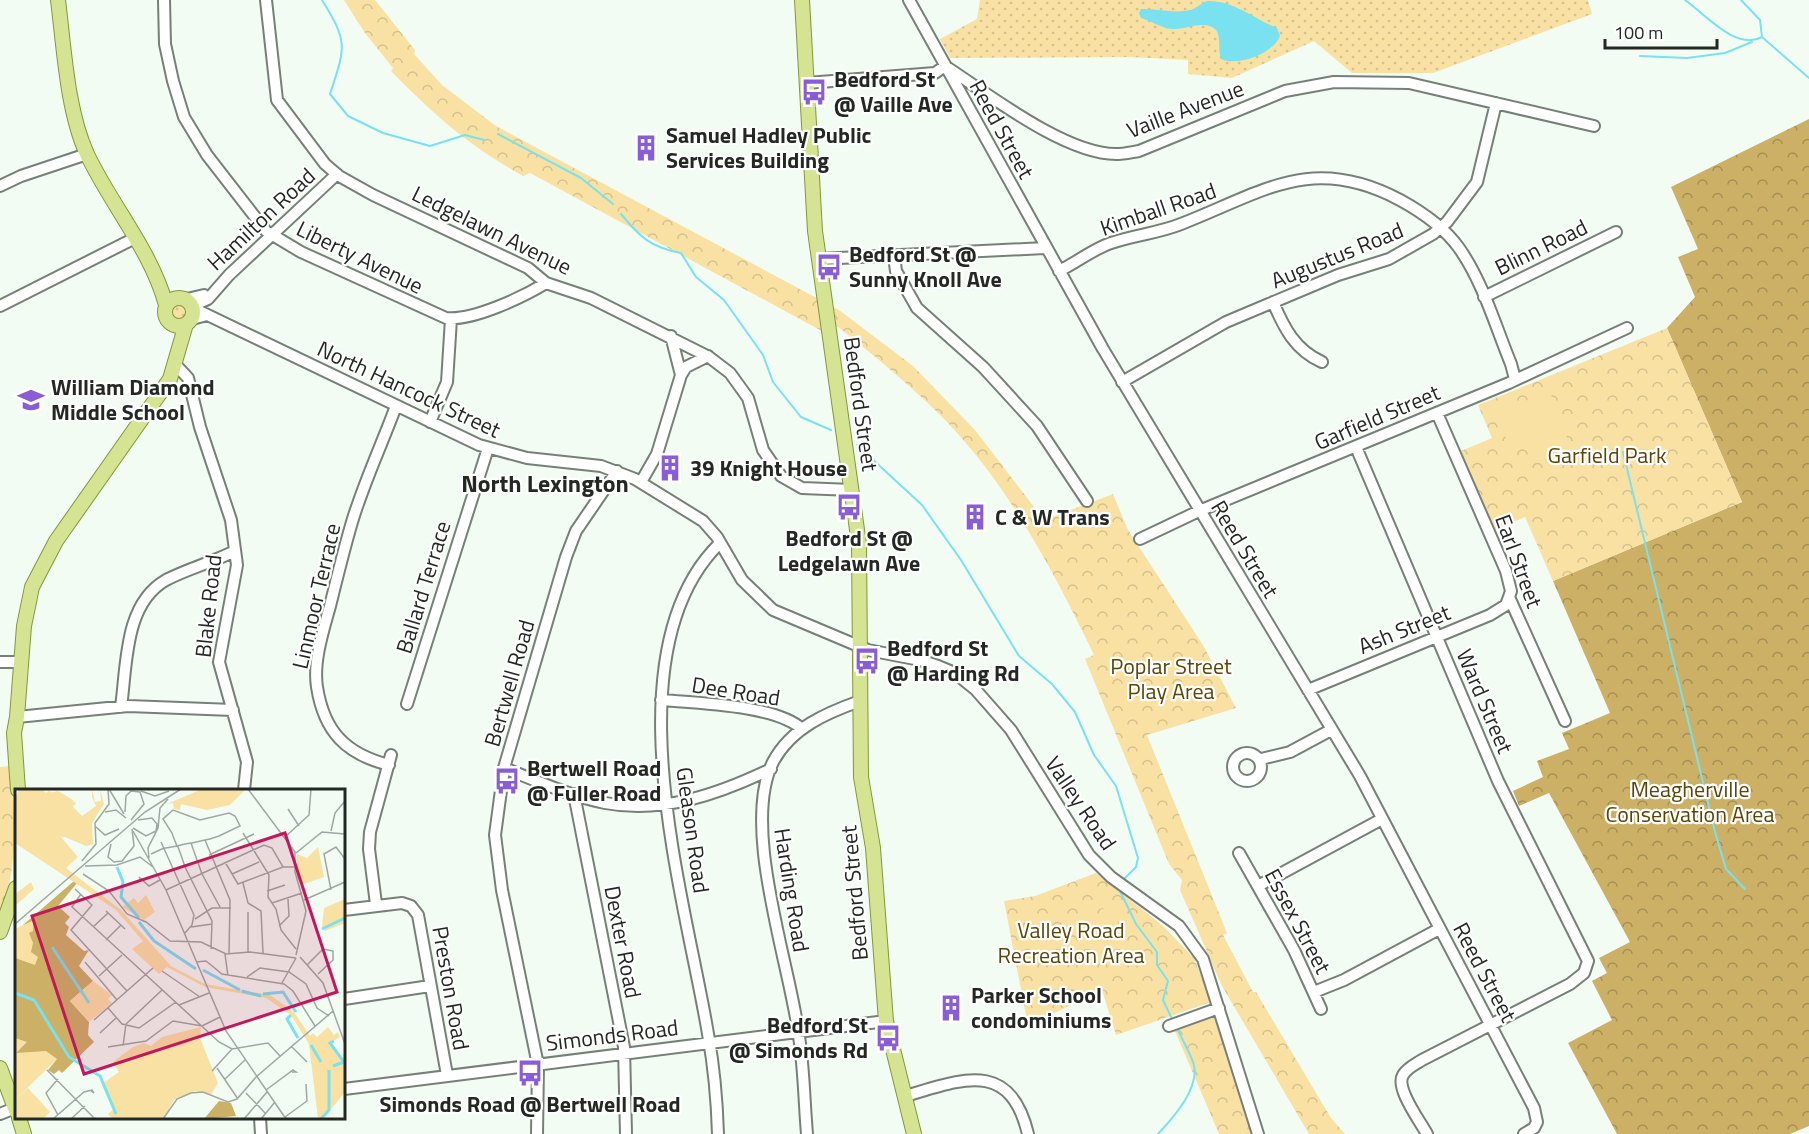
<svg xmlns="http://www.w3.org/2000/svg" width="1809" height="1134" font-family="'Titillium Web',sans-serif">
<style>
.grass{fill:url(#grass-dots)}
.forest{fill:url(#forest-crowns)}
.park{fill:url(#park-crowns)}
.garden{fill:#f9e1a4}
.water{fill:#79e1f0}
.lines{fill:none;stroke-linecap:round;stroke-linejoin:round}
.stream{stroke:#79e1f0;stroke-width:2}
.minor-casing{stroke:#778078;stroke-width:14}
.major-casing{stroke:#84963c;stroke-width:16}
.minor{stroke:#fff;stroke-width:10}
.major{stroke:#d4e492;stroke-width:14}
.labels{text-anchor:middle;dominant-baseline:central;stroke-width:4.5;stroke-linejoin:round;paint-order:stroke}
.poi-label{font-size:22px;font-weight:bold;fill:#242825;stroke:#fff;text-anchor:start}
.street-label{font-size:22px;fill:#242825;stroke:#fff}
.park-label{font-size:22px;fill:#59460a;stroke:#fff}
.neighbourhood-label{font-size:24px;font-weight:bold;fill:#242825;stroke:#fff}
.inset-river{fill:none;stroke:#79e1f0;stroke-width:3}
.inset-road{fill:none;stroke:#a0a7a1;stroke-width:1.5}
.view{fill:#c2185b;fill-opacity:0.15;stroke:#c2185b;stroke-width:3}
.inset-edge{fill:none;stroke:#242825;stroke-width:3}
</style>
<defs>
<pattern id="grass-dots" width="8" height="8" patternUnits="userSpaceOnUse" patternTransform="scale(1.5)"><rect width="8" height="8" fill="#f9e1a4"/><path d="M2 2h.1M6 6h.1" fill="none" stroke="#d5c18d" stroke-width="1.8" stroke-linecap="round"/></pattern>
<pattern id="forest-crowns" width="20" height="18" patternUnits="userSpaceOnUse" patternTransform="scale(1.5)"><rect width="20" height="18" fill="#cbb066"/><path d="M2 6a3 3 0 1 1 6 0M12 15a3 3 0 1 1 6 0" fill="none" stroke="#a58f54"/></pattern>
<pattern id="park-crowns" width="20" height="18" patternUnits="userSpaceOnUse" patternTransform="scale(1.5)"><rect width="20" height="18" fill="#f9e1a4"/><path d="M2 6a3 3 0 1 1 6 0M12 15a3 3 0 1 1 6 0" fill="none" stroke="#d5c18d"/></pattern>
</defs>
<rect width="100%" height="100%" fill="#f2fcf3"/>
<path class="grass" d="M980,0H1588L1592,14L1433,73H1352L1314,41L1232,78L1188,74V60L1130,57L950,58L940,39L977,19Z
M171 312a9 9 0 1 1 18 0a9 9 0 1 1-18 0Z"/>
<path class="forest" d="M1809,119V1126L1790,1134H1617L1568,1043L1612,1020L1592,981L1607,973L1599,958L1630,942L1549,793L1519,806L1513,791L1543,777L1537,761L1569,749L1562,733L1610,713L1553,581L1742,502L1667,328L1695,297L1678,257L1698,249L1671,187Z"/>
<path class="park" d="M344,0H375L415,50L414,54L442,85L496,126L839,310L913,366L975,430L1044,520L1113,494L1128,530L1203,645L1236,708L1147,735L1227,933L1223,935L1253,992H1256L1331,1118L1345,1134H1309L1222,986L1180,890L1182,880L1169,864L1085,659L1094,655C1056,576 1010,488 948,423C914,388 876,357 838,327L820,330L530,173L523,176C469,146 434,115 391,71L393,68L365,33Z
M1667,328L1742,502L1553,581L1525,517L1494,530L1461,451L1492,438L1478,405Z
M10,766C15,818 19,866 0,915V767Z
M1096,873L1162,925L1194,958L1211,1002L1116,1035L1102,990L1028,1026L1004,901L1035,896Z
M1214,1014L1253,1134H1219L1175,1031Z"/>
<path class="garden" d="M1550,392L1570,446C1531,458 1508,453 1492,413Z
M1111,906L1121,931L1110,935L1100,910Z
M1096,912L1106,937L1094,941L1084,916Z"/>
<path class="water" d="M1207,1C1234,0 1254,19 1277,28L1280,36C1274,53 1237,67 1221,59C1218,51 1221,36 1216,30C1204,19 1187,30 1173,29C1164,29 1151,21 1141,18L1139,13L1141,9C1158,8 1173,14 1190,10C1196,9 1201,3 1207,1Z"/>
<g class="lines">
<path class="stream" d="M322,0C349,43 345,48 330,94L348,116L383,133L430,146L465,135L484,140
M1685,0C1706,15 1736,51 1762,37
M1741,0L1760,20L1762,37L1809,78
M1640,56L1687,58L1725,53L1752,42
M498,134L581,178L613,204
M621,214C640,237 650,247 681,253L696,277L724,300L763,355L773,382L801,417L831,430
M857,445L922,505L961,560L1019,656L1052,684L1075,712L1094,755L1116,786L1138,858L1136,867L1123,880
M1623,452L1715,832L1726,869L1745,889
M1120,891L1136,924L1157,952V965L1168,981L1163,1000L1173,1021
M1158,1134C1173,1118 1202,1086 1193,1062C1189,1051 1182,1039 1177,1028"/>
<g class="minor-casing">
<path id="minor" d="M164,0L165,44L173,81L184,117L207,155L266,231L301,252L446,318C473,321 523,297 546,283
M266,0L277,100L325,164L339,176L373,195L528,268L546,283L591,298L709,357L730,373L748,398L763,450L781,476L802,488L852,490
M909,0L1103,349L1360,776L1534,1108L1537,1122L1534,1128L1524,1134
M807,83L935,73L945,66C988,94 1065,154 1116,154C1124,154 1132,152 1139,151L1285,91L1334,82L1409,83L1594,126
M0,186L21,176L87,154
M894,256L896,271L917,308L983,367L1037,426L1087,501
M819,259L1045,248
M1059,271C1076,263 1093,249 1111,243C1134,235 1159,233 1181,224C1263,192 1312,153 1400,200C1422,212 1444,227 1459,248C1483,282 1495,325 1511,364L1515,379
M1484,297L1616,232
M187,299L204,295
M1273,302C1284,328 1295,350 1322,362
M0,306L135,238
M192,306L208,299L229,275L337,174
M193,308L479,445L527,458L601,466L635,479L703,521L717,537L742,580L773,610L868,650L920,660L938,666L955,673L975,689L1011,730L1089,855L1111,877L1179,926L1203,959L1258,1134
M192,319L207,315
M671,336L681,375
M174,363L188,378L200,427L231,520L237,565L219,662L247,762L244,790
M1122,382L1226,322L1338,275L1389,259L1433,234L1447,222L1477,182L1496,103
M1437,413L1506,571L1511,591L1509,597L1565,721
M430,422L447,382L451,319
M1356,447L1498,781L1588,961L1584,973L1570,984L1422,1060C1416,1064 1407,1068 1403,1075C1395,1088 1420,1121 1427,1134
M641,482L657,454L681,375L686,367L708,356
M1140,539L1199,511L1509,383L1627,328
M0,662H21
M1308,690L1490,615L1506,605L1509,597
M661,700C697,703 776,705 802,729
M407,704L488,448
M121,707C127,664 124,604 166,580C187,569 213,562 235,551
M17,717L128,706L233,710
M1233 767a14 14 0 1 1 28 0a14 14 0 1 1-28 0Z
M1261,759L1290,752L1331,730
M389,765C346,754 324,732 317,687C313,662 323,631 330,606C337,578 344,549 352,522C364,482 382,444 396,406
M504,768C537,781 570,796 605,803C663,814 719,794 771,769
M574,794L624,1047L626,1134
M1239,853L1294,950L1321,1009
M1258,886L1382,819
M376,904L369,849L370,832L391,755
M344,910L402,903L411,906L418,915L447,1075
M1314,992L1344,980L1439,929
M344,999L430,986
M1169,1026L1219,1008
M344,1089L886,1021
M905,1096C961,1080 1010,1058 1028,1134
M0,1114L15,1108
M260,1118L261,1134
M537,1134L538,1065L502,890L495,835L504,768L566,557L576,531L617,471
M718,1134C717,1101 714,1067 708,1034C686,900 608,652 720,543
M807,1134C804,1100 804,1064 798,1030C788,959 741,825 773,762C791,728 826,713 860,701"/>
</g>
<g class="major-casing">
<path id="major" d="M58,0C64,47 67,111 87,154C111,205 151,250 166,305
M802,0L815,231L859,544L861,777L873,848L886,1021L914,1134
M165 312a14 14 0 1 1 28 0a14 14 0 1 1-28 0Z
M18,790L14,733L17,717L24,626L32,587L56,541L170,379L186,324
M0,932L16,888
M0,1068L16,1111
M19,1118L24,1134"/>
</g>
<use href="#minor" class="minor"/>
<use href="#major" class="major"/>
</g>
<defs>
<g id="bus-bare" transform="scale(2.07)"><path d="M-5-6H5V4H4V6H2V4H-2V6H-4V4H-5ZM-3.5-4V0h7V-4ZM-3.5 1.2v1.5H-2V1.2ZM2 1.2v1.5H3.5V1.2Z" fill="#885dd7" stroke="#fff" stroke-width="2.5" paint-order="stroke"/></g>
<g id="building-bare" transform="scale(2.07)"><path d="M-4-6H4V6H1V3H-1V6H-4ZM-2.5-4.3h1.7v1.8h-1.7ZM.8-4.3h1.7v1.8H.8ZM-2.5-1h1.7V.8h-1.7ZM.8-1h1.7V.8H.8Z" fill="#885dd7" stroke="#fff" stroke-width="2.5" paint-order="stroke"/></g>
<g id="school-bare" transform="scale(2.07)"><path d="M0-5L7-2L0 1L-7-2ZM-4 1L0 2.5L4 1V4Q0 6-4 4Z" fill="#885dd7" stroke="#fff" stroke-width="2.5" paint-order="stroke"/></g>
</defs>
<g fill-rule="evenodd">
<use href="#bus-bare" x="814" y="92"/>
<use href="#building-bare" x="646" y="148"/>
<use href="#bus-bare" x="829" y="267"/>
<use href="#school-bare" x="31" y="400"/>
<use href="#building-bare" x="670" y="468"/>
<use href="#bus-bare" x="849" y="507"/>
<use href="#building-bare" x="975" y="517"/>
<use href="#bus-bare" x="867" y="661"/>
<use href="#bus-bare" x="507" y="781"/>
<use href="#building-bare" x="951" y="1008"/>
<use href="#bus-bare" x="888" y="1038"/>
<use href="#bus-bare" x="530" y="1073"/>
</g>
<g class="labels">
<g class="poi-label">
<text x="834" y="79">Bedford St<tspan x="834" dy="25">@ Vaille Ave</tspan></text>
<text x="666" y="135">Samuel Hadley Public<tspan x="666" dy="25">Services Building</tspan></text>
<text x="849" y="254">Bedford St @<tspan x="849" dy="25">Sunny Knoll Ave</tspan></text>
<text x="51" y="387">William Diamond<tspan x="51" dy="25">Middle School</tspan></text>
<text x="690" y="468">39 Knight House</text>
<text x="995" y="517">C &amp; W Trans</text>
<text x="849" y="538" text-anchor="middle">Bedford St @<tspan x="849" dy="25">Ledgelawn Ave</tspan></text>
<text x="887" y="648">Bedford St<tspan x="887" dy="25">@ Harding Rd</tspan></text>
<text x="527" y="768">Bertwell Road<tspan x="527" dy="25">@ Fuller Road</tspan></text>
<text x="971" y="995">Parker School<tspan x="971" dy="25">condominiums</tspan></text>
<text x="868" y="1025" text-anchor="end">Bedford St<tspan x="868" dy="25">@ Simonds Rd</tspan></text>
<text x="530" y="1104" text-anchor="middle">Simonds Road @ Bertwell Road</text>
</g>
<g class="street-label">
<text transform="translate(1185 109) rotate(-21)">Vaille Avenue</text>
<text transform="translate(1002 129) rotate(61)">Reed Street</text>
<text transform="translate(1158 209) rotate(-19)">Kimball Road</text>
<text transform="translate(261 219) rotate(-43)">Hamilton Road</text>
<text transform="translate(492 230) rotate(26)">Ledgelawn Avenue</text>
<text transform="translate(1541 247) rotate(-26)">Blinn Road</text>
<text transform="translate(1337 255) rotate(-22)">Augustus Road</text>
<text transform="translate(360 257) rotate(26)">Liberty Avenue</text>
<text transform="translate(409 389) rotate(25)">North Hancock Street</text>
<text transform="translate(861 404) rotate(82)">Bedford Street</text>
<text transform="translate(1377 417) rotate(-23)">Garfield Street</text>
<text transform="translate(1245 549) rotate(59)">Reed Street</text>
<text transform="translate(1519 561) rotate(70)">Earl Street</text>
<text transform="translate(423 587) rotate(-73)">Ballard Terrace</text>
<text transform="translate(316 596) rotate(-77)">Linmoor Terrace</text>
<text transform="translate(208 606) rotate(-84)">Blake Road</text>
<text transform="translate(1404 629) rotate(-22)">Ash Street</text>
<text transform="translate(509 683) rotate(-74)">Bertwell Road</text>
<text transform="translate(736 691) rotate(9)">Dee Road</text>
<text transform="translate(1485 701) rotate(67)">Ward Street</text>
<text transform="translate(1081 803) rotate(56)">Valley Road</text>
<text transform="translate(693 830) rotate(82)">Gleason Road</text>
<text transform="translate(792 890) rotate(81)">Harding Road</text>
<text transform="translate(854 893) rotate(-95)">Bedford Street</text>
<text transform="translate(1298 921) rotate(62)">Essex Street</text>
<text transform="translate(623 942) rotate(79)">Dexter Road</text>
<text transform="translate(1485 972) rotate(62)">Reed Street</text>
<text transform="translate(451 988) rotate(80)">Preston Road</text>
<text transform="translate(612 1035) rotate(-7)">Simonds Road</text>
</g>
<g class="park-label">
<text x="1607" y="455">Garfield Park</text>
<text x="1171" y="666">Poplar Street<tspan x="1171" dy="25">Play Area</tspan></text>
<text x="1690" y="789">Meagherville<tspan x="1690" dy="25">Conservation Area</tspan></text>
<text x="1071" y="930">Valley Road<tspan x="1071" dy="25">Recreation Area</tspan></text>
</g>
<g class="neighbourhood-label">
<text x="545" y="483">North Lexington</text>
</g>
</g>
<g transform="translate(15 789)">
<rect width="330" height="330" fill="#f2fcf3"/>
<path d="M0,210L44,268L0,311ZM186,238L185,249L203,294L196,306L180,302L159,311L148,330H98L93,325L99,320L87,295L104,283L98,273L118,258L129,254L136,257L147,248Z" fill="#f9e1a4"/>
<path d="M59,92L62,94L43,117L55,128L50,134L54,138L51,146L69,162L74,161L64,177L78,192L55,212L74,233L73,246L79,253L47,284L44,281L39,285L33,281L42,270L31,262L1,264L12,253L0,249V143ZM204,312L216,314L221,327L189,330Z" fill="#cbb066"/>
<path d="M4,0H27L32,5L43,2L58,11V18L67,27L81,17L77,8V0L80,13L86,12L85,0L89,15L77,34L78,55L71,57L50,48L0,46V10ZM16,93L19,100L0,117V105ZM330,110V134L310,142L307,137L309,119ZM19,131L18,142L14,144L18,154L16,163L23,168L20,176L0,169V140Z" fill="#f9e1a4"/>
<path d="M187,0H231L215,16L192,21L166,15L165,21L159,20L158,14L152,15ZM34,2L61,14L38,39L63,68L51,79L106,121L156,177L190,195L255,206L279,223L295,247L298,244L302,248L313,238L319,246L323,243L325,248L315,254L329,273L330,303L308,330H303L294,255L276,226L251,209L190,198L152,178L144,185L117,160L128,152L101,121L0,54V24ZM303,58L309,88L286,96L281,86L282,65L292,69ZM131,106L140,123L129,131L107,118L119,109L123,114ZM78,192L97,206L93,210L97,214L74,233L55,212ZM13,299L35,323L28,330H0V311Z" fill="#f9e1a4"/>
<path class="inset-river" d="M102,78L108,93L106,108L124,129M124,133L139,152L181,180M307,140L330,129M37,158L74,214M188,181L225,201M227,202L246,207M0,204L19,211L54,268L85,287L101,325M248,205L268,203L281,223M276,226L272,230L283,249M296,256L306,273M318,277L329,273L315,254L319,252M306,330L314,321V281"/>
<path class="inset-road" d="M94,0L109,25M233,0L280,63V83L291,122L281,166M126,2L140,7L154,2M273,20L284,37M90,23L101,21L111,29M110,23L111,7L116,2L125,3L129,15L116,31M81,38L90,46L104,40M118,39L131,47L141,42L142,35L137,29L123,31M118,42L151,101L211,242L271,330M316,42L320,24L330,12M228,44L254,86L253,108L261,120L266,141L281,160M270,48L294,26L296,0M190,51L215,111L214,165M146,53L179,126L177,136L170,144M176,54L187,85L205,118M96,55L93,68L99,73L107,72L119,57L117,40M281,64L307,43L330,45M136,65L149,59H151L162,57L170,55L176,54H177L190,51L195,50L204,47L225,37L220,27L214,24L185,31L158,21L148,30L157,44L158,47L162,57L163,58L166,66L170,78L197,132L196,160M194,66L239,45M134,69L133,59L143,39L145,19L153,10M67,72L81,55L80,34L94,15L93,0M210,73L223,95L268,78M70,77L102,76L125,68L138,78M68,85L94,102L112,125L131,133L155,152L186,153L211,165L235,163L281,169M217,85L244,73M126,91L124,88L134,97L145,91M228,94L233,114M60,100L77,116L56,141L112,202M151,101L249,56L257,59L268,78H279M316,101L309,65L321,58L330,70M252,102L270,96M66,105L57,118L204,253L217,260L253,254L265,267M289,111L330,93M233,114L246,122L248,164M257,114L287,104M91,122L110,140M233,123V163M180,130L197,119H216M0,135L130,23L166,0M264,137L274,127L273,110M78,138L93,124M176,138L197,135M91,151L106,136M210,165L213,187M285,168L308,194L330,255M70,173L102,211M181,173L191,172L207,185L269,195L278,202L300,237M292,176L308,160L318,162V171L303,185M147,182L185,208M84,187L107,166M232,188L245,179L274,183L291,195L302,219L314,227M267,194L281,169M164,216L194,204M93,219L107,235L124,239L161,213M79,231L138,179M85,244L101,229M108,257L111,235L147,201M276,257L292,273M93,258L131,252L158,232L187,237L205,228M202,279L223,310M32,281L80,330M197,282L217,260M43,290L31,304L43,326M210,290L230,271M251,301L278,281L281,283H277M231,304L250,324M270,328L292,312L291,295M38,330L69,303L77,301L79,304L76,302M56,330L70,317M148,330L162,310L176,304L188,303L213,313L222,310L241,288L318,222M229,330L252,303M246,330L260,313"/>
<path class="view" d="M270,44L322,203L69,285L17,127Z"/>
<rect width="330" height="330" class="inset-edge"/>
</g>
<path d="M1605 39v9h112v-9" fill="none" stroke="#242825" stroke-width="3"/>
<text x="1614" y="39" font-size="18" fill="#242825" stroke="#ffffff" stroke-width="4.5" paint-order="stroke">100 m</text>
</svg>
